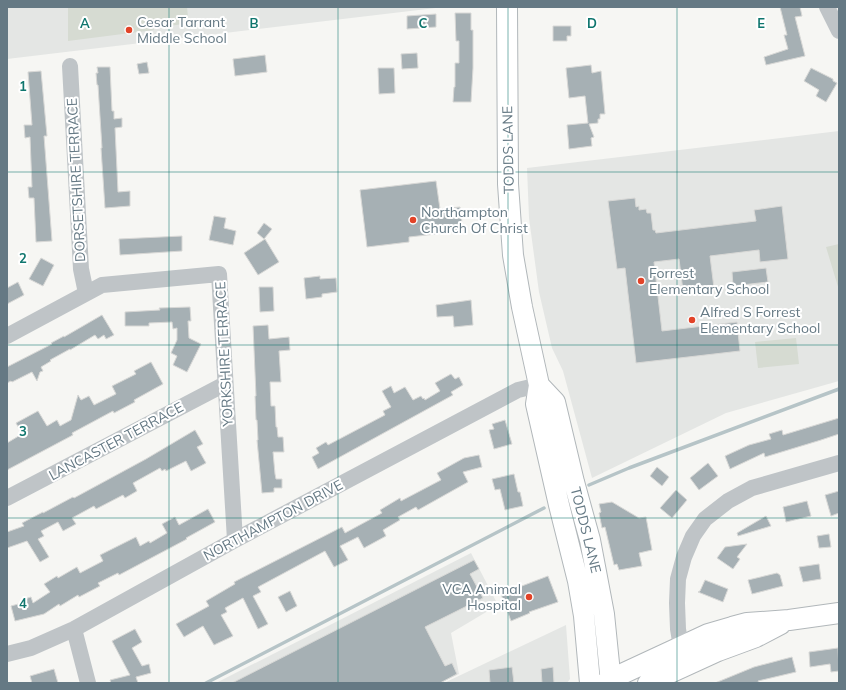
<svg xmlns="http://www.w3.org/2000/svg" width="846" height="690" font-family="Mulish,sans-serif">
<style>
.built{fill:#e4e6e4}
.grass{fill:#d6dbd2}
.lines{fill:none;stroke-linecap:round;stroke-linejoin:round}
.stream{stroke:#b6c4c7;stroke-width:3.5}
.building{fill:#a6b0b4;stroke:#d8d8d6}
.major-casing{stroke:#b1b7ba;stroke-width:22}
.minor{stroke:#bfc4c7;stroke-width:16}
.major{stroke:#fff;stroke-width:20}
.grid{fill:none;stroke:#0f766e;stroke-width:1;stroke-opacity:0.55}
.poi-dot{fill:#e24328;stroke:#fff;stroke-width:1.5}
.labels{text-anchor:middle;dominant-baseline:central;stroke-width:4;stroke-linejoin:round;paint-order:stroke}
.poi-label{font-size:14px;fill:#657984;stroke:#fff;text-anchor:start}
.street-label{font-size:14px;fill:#657984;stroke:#fff}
.grid-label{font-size:13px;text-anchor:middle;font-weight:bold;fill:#0f766e;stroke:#fff;stroke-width:4;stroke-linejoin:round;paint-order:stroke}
</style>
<rect width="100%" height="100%" fill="#f6f6f3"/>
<path class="built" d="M7,7H444L7,59Z
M839,131V381L726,413L592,478L563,371L552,348L539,292L529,218L527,168Z
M471,553L498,605L451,633L459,674L440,683H216Z
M566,625L570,679L567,683H444Z"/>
<path class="grass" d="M68,7H187L188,17L183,24L169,26V23L153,25L154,30L68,41Z
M839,244V290L826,247Z
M796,338L799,364L758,368L755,342Z"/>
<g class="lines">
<path class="stream" d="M589,485L629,468L839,389
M206,683L544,508"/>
</g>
<path class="building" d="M780,7H800L802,16L795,17L805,56L766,65L764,57L788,49L784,35H787Z
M455,13H471V30H473V68L471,102H453L454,87H455V63H459V41H456Z
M436,14V27L407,29V16Z
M553,26H571V36H567V41H553Z
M417,53L418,68L402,69L401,54Z
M265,55L267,72L235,76L233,59Z
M147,62L149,73L139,74L137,64Z
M591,65L592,73L601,71L605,114H600V119H598V123L589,124L594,137L591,138L592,146L569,149L567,125L588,123L585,96L569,98L566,68Z
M97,67H110L112,111H114V119L122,118V127L115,128L118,192L130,191V206L105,208L101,148H102L98,85H97L96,73H98Z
M378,68H394L395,93L379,94Z
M811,68L833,79V81L837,83L826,102L816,96L819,90L804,81Z
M41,71L47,136H44L52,241L36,242L34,198H29L28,187H32L30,137L25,138L24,125H32L28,72Z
M436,181L440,209L460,207L463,231L409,237V242L367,247L360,190Z
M635,198L636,207L639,206V210L646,209L647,213H651L653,230H655L656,233L756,221L754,210L782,206L788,259L760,262L759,250L710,256L714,288L683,291L679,259L654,262L662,331L737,322L740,351L636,363L625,268L617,269L608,201Z
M214,216L226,218L224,228L236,231L233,245L209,240Z
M264,223L272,229L264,239L257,233Z
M182,236V251L120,255L119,239Z
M265,239L279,262L258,275L244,253Z
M41,258L54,265L43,286L29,279Z
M766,268L768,282L733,286L732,272Z
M320,276V279L336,278L337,292L322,294V297L306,299L304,278Z
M18,282L24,295L7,304V288Z
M259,287H273L274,311L260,312Z
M471,300L473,325L454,327L453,316L437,317L436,305Z
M190,307L191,321H188L189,338L201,344L187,372L173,365L177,356L171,353L177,340V328L173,329L172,322L149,323V326H125V312L160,310L159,308Z
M102,315L114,335L106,339L104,335L98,339L95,335L70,350V349L50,360L51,361L41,367L43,371L40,372L37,381L32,372L12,382L11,381L7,383V367L52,344L51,343L64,336V337Z
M268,325L269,339L289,337L290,350L279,351L281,382H270L271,406H275L276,427H277L278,437H283L284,452H273L275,474L276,479H282V488H274V492L262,493L257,440H258L257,420H256L255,396H256L253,326Z
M151,362L163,384L134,400L135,402L114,413L113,411L72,433L73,435L7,470V443L22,434L16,423L38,411L47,426L57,420L60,426L71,420L78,395L81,400L89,396L94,405L116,394L112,386L136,374L134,371Z
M451,374L455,379L459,377L463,385L451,392L453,395L318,469L312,457L319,453L316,448L326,442L328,445L385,415L383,411L391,407L382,391L391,386L394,393L405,387L413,400L421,396L423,399L424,398L425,400L440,391L435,383Z
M839,418V434L821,440L765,457L764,453L730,469L725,456L749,445L771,439L769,434L782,430L783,435Z
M505,420L512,444L494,449L489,430L494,429L492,424Z
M195,430L203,444L197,447L206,463L191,471L186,461L166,471L165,469L162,471L160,468L133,483L137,491L125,498L123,495L96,509L94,506L72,518L76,524L63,531L58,522L41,531L44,536L38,539L49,557L40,562L27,541L7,548V532L24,526L22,523L43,512V513L73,497L74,498L146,459Z
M479,455L482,467L463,472L468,482L418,510L416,507L398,517L400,520L383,530L386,536L364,548L358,537L340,546L348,560L334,567L325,551L258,587L261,592L253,596L268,624L258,629L243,598L225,608L227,612L221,615L233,636L214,645L203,626L184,637L176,624L209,606L206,601L235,584L234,582L342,527L345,533L382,513L380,510L400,498L401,501L441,480L437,473L464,458Z
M708,463L718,476L699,490L690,478Z
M657,467L669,477L662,486L650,476Z
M514,474L518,492H520L523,506L505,510L500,489L495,490L492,479Z
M676,490L687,500L672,518L660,508Z
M839,491V513L831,516L825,495Z
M807,501L811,516L786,522L783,507Z
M612,502L639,518L646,517L652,550L639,553L642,566L619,570L617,564L614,565L605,527L602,528L599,513L601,512L599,504Z
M208,509L215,522L186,538L187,539L119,575L118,573L98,583L100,586L79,597L78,595L60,606L59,604L44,614L15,621L11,606L22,603L21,600L31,597L33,603L50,592L44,584L57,576L58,578L77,567L80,573L103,561L100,555L136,537L140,546L149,541L150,543L167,533L162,524L175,517L179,525Z
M766,516L771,526L738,536L737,533Z
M829,534L831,547L819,548L817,536Z
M747,544L737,557L740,559L733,569L717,558L725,547Z
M474,560L479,569L470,574L483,598L425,627L445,666L452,663L457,674L440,683H232Z
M819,564L821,579L803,582L799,567Z
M777,573L780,575L783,586L752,594L748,580Z
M548,576L558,602L529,612L530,613L511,621L501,594Z
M705,580L728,589L723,602L698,592L700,591Z
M290,591L297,606L286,612L278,597Z
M135,629L142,642L132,648L142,666L149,664L151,673L136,677L138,683H111L110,680L130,675L112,641Z
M838,648L839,671L831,672L830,664L810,667L809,652Z
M792,657L796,672L758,681L759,683H715L754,667Z
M512,667L514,683H490L489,670Z
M553,667L554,683H542L541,669Z
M54,669L58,683H32L30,676Z"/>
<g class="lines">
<g class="major-casing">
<path id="major" d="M507,7L508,184L513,255L522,307L539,385L536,404L559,505L578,581L584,616L590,683
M539,385L555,402L574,482L590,540L604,614L611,683
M605,683L624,673L708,634L732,627L747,623L789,620L839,613
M648,683L718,651L756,637L781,624"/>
</g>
<path class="minor" d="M827,7L839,31
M70,66L81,269L86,293
M7,336L102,285L219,274L235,540
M7,498L225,384
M74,629L88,683
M681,647L678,629L677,603L678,579L684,557L693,536L705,519L728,501L752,488L839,463
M7,654L31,648L74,629L235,540L518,390L539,385"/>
<use href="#major" class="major"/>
</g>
<path class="grid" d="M169,7V683M338,7V683M508,7V683M677,7V683M7,172H839M7,345H839M7,518H839"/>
<g class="poi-dot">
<circle cx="129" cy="30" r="4"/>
<circle cx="413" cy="220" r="4"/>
<circle cx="641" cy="281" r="4"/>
<circle cx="692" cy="320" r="4"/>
<circle cx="529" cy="597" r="4"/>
</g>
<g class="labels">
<g class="poi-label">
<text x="137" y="22">Cesar Tarrant<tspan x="137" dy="16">Middle School</tspan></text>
<text x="421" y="212">Northampton<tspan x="421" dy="16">Church Of Christ</tspan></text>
<text x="649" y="273">Forrest<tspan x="649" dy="16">Elementary School</tspan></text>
<text x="700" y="312">Alfred S Forrest<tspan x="700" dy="16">Elementary School</tspan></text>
<text x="521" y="589" text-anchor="end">VCA Animal<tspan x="521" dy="16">Hospital</tspan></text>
</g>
<g class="street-label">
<text transform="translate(508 150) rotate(-91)">TODDS LANE</text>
<text transform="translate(76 180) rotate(-93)">DORSETSHIRE TERRACE</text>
<text transform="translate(224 354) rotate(-93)">YORKSHIRE TERRACE</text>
<text transform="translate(116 441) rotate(-28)">LANCASTER TERRACE</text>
<text transform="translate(273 520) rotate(-28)">NORTHAMPTON DRIVE</text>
<text transform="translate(586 530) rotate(76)">TODDS LANE</text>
</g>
</g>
<g class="grid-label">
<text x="85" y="28">A</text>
<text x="254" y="28">B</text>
<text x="423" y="28">C</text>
<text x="592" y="28">D</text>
<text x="761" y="28">E</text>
<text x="23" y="91">1</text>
<text x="23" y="263">2</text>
<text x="23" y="436">3</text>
<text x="23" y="608">4</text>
</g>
<rect width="846" height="690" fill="none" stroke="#657984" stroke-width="16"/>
</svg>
